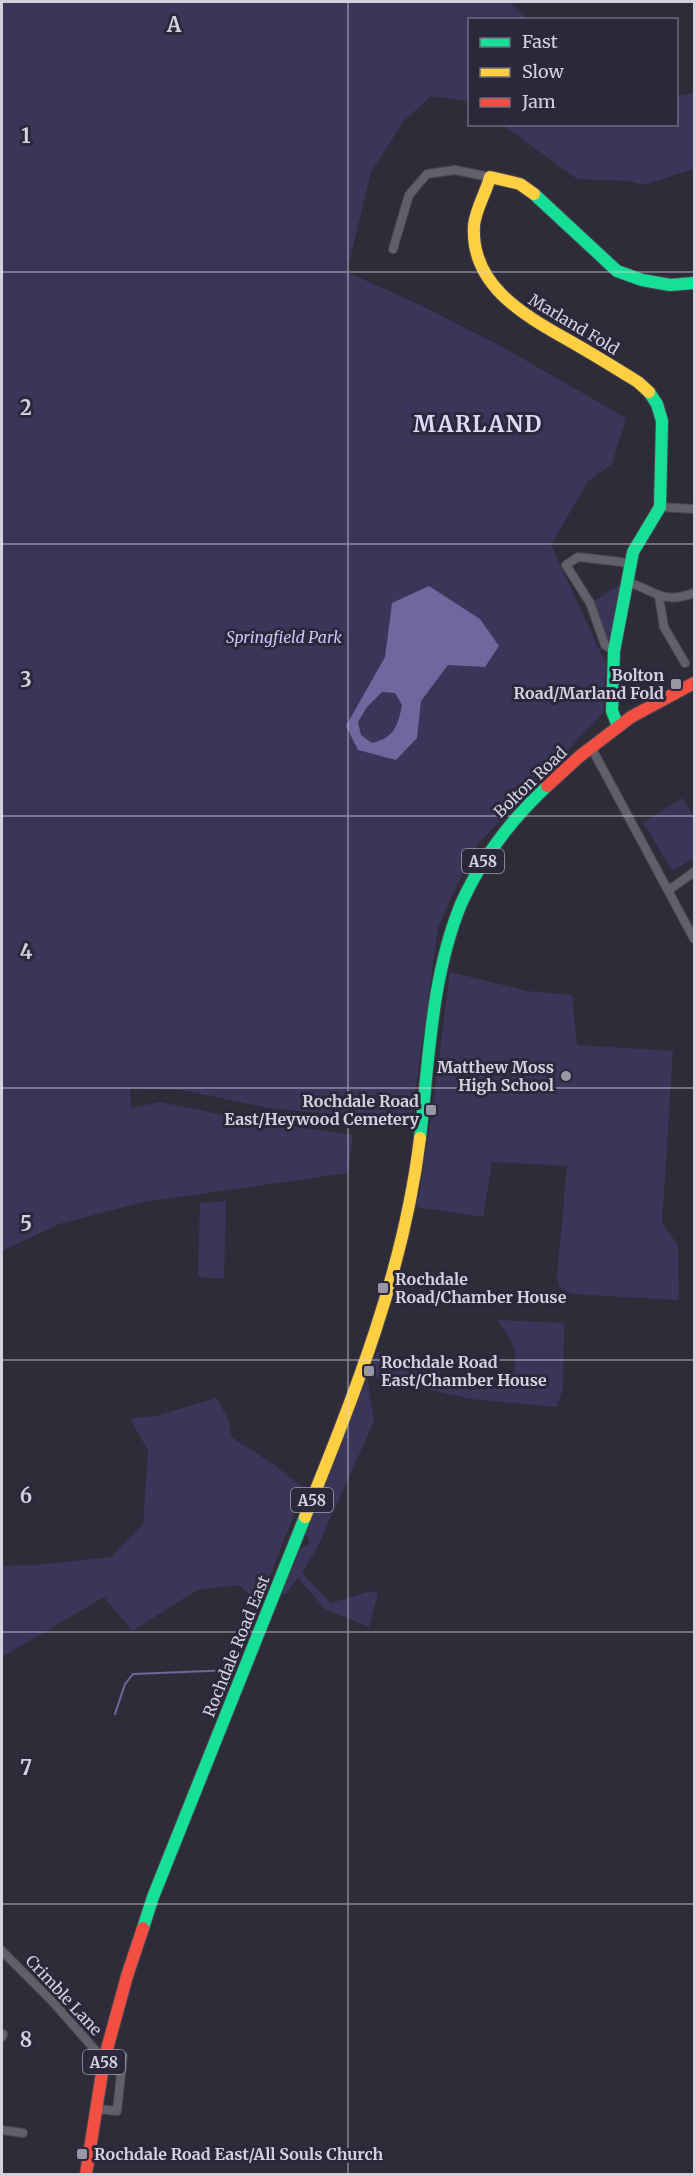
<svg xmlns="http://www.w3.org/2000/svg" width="696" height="2176" font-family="Merriweather,serif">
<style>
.green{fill:#3b3559}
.water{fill:#70679e;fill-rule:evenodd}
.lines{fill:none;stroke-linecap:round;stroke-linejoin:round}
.stream{stroke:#70679e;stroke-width:2}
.street-casing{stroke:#494751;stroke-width:10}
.fast-casing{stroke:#494751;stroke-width:14}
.slow-casing{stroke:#494751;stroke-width:14}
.jam-casing{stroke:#494751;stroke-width:14}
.street{stroke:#615f68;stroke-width:8}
.fast{stroke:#16e098;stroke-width:12}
.slow{stroke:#ffcf43;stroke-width:12}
.jam{stroke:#f24e42;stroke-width:12}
.grid{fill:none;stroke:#d3d1de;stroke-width:1.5;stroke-opacity:0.55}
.poi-dot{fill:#9997a4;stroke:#2b283c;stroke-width:2}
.labels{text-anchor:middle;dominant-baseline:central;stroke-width:6;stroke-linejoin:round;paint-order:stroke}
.shield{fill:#2b283c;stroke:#a19ead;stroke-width:1.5}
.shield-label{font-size:15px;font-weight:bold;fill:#d3d1de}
.street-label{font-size:16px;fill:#d3d1de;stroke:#2b283c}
.park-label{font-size:16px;font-style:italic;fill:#cac3f7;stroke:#2b283c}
.poi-label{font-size:16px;font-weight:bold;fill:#d3d1de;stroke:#2b283c;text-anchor:end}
.district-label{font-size:22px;font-weight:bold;letter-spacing:1.5px;fill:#dddaf7;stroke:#2b283c}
.grid-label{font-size:20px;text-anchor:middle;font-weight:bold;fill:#d3d1de;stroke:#2b283c;stroke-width:6;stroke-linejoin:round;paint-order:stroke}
</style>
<rect width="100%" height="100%" fill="#2e2c38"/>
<path class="green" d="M2,2H509L526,19L470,20L469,101L431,96L404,121L371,172L347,272L420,305L499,345L626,418L612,464L588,481L551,545L606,664L603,713L477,845L457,885L438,928L411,1122L268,1108L182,1090L130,1089L131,1108L160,1102L248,1120L353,1135L348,1173L143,1202L59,1224L2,1251Z
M694,93V169L643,185L629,181L577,179L503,125L676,124L677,96Z
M621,584L611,635L608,640L594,601Z
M682,798L694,817V858L673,871L643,823Z
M450,972L527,991L572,995L577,1045L673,1051L662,1223L678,1245L679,1300L572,1294L559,1287L557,1277L567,1166L492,1162L483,1217L417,1207L431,1120Z
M226,1201L224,1279L198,1277L200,1203Z
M497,1320L564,1323L563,1387L557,1407L471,1399L367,1376L374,1421L318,1546L302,1573L331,1603L371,1591L378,1593L369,1627L325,1609L298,1578L285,1595L282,1593L300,1549L309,1544V1538L305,1535L377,1352L392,1354L409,1362L436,1365L444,1382L471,1390L509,1387C520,1352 517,1349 497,1320Z
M216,1398C224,1410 231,1423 231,1437L276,1466L304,1489L247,1635L242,1630L249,1594L239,1585L197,1590L132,1631L104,1597L2,1657V1566L36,1565L111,1557L143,1524L148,1451L130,1418L156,1416Z"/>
<path class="water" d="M429,586L480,619L499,646L485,667L448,665L421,701L417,738L396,760L358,750L346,726L385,657L392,603ZM382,692L395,693L402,705C398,726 394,738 372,743L361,735L358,722L367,707Z"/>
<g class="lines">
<path class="stream" d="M115,1714L125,1684L133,1674L234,1670"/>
<g class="street-casing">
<path id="street" d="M393,249L409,195L427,174L455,170L490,177
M660,507L694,509
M627,582C655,590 662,605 694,593
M659,597L664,627L685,663
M614,651L605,645L590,603L566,565L578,557L622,562L629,566
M591,747L694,939
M669,890L694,872
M2,1951L52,2001L104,2060
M2,2037L3,2034
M97,2109L117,2111L123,2056
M2,2130L23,2133"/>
</g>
<g class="fast-casing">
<path id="fast" d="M534,194L617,271L642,280L670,285L694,283
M618,726L612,711L614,651L633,552L660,507L662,421L657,404L649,392
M420,1138C429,1060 431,977 461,904C481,859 511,820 547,786
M143,1928L153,1897L305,1517"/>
</g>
<g class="slow-casing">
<path id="slow" d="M534,194L520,184L490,177C486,193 476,208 474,225C470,288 528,317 575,344C596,356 617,369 638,382L649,392
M305,1517C355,1393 404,1271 420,1138"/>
</g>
<g class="jam-casing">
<path id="jam" d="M547,786L580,756L631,717L694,683
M86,2174L104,2060L127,1976L143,1928"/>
</g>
<use href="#street" class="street"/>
<use href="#fast" class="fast"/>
<use href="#slow" class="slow"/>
<use href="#jam" class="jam"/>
</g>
<path class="grid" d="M348,2V2174M2,272H694M2,544H694M2,816H694M2,1088H694M2,1360H694M2,1632H694M2,1904H694"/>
<g class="poi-dot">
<rect x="670" y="678" width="12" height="12" rx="3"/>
<circle cx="566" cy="1076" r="6"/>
<rect x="425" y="1104" width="12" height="12" rx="3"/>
<rect x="377" y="1282" width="12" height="12" rx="3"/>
<rect x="363" y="1365" width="12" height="12" rx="3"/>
<rect x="76" y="2148" width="12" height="12" rx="3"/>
</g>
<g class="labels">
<g class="shield">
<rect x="462" y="849" width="42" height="24" rx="4.5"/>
<rect x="291" y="1488" width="42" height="24" rx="4.5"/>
<rect x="83" y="2050" width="42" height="24" rx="4.5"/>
</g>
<g class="shield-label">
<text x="483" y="861">A58</text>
<text x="312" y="1500">A58</text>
<text x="104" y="2062">A58</text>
</g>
<g class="street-label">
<text transform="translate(574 324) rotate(31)">Marland Fold</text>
<text transform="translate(530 782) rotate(-44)">Bolton Road</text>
<text transform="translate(236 1646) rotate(-68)">Rochdale Road East</text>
<text transform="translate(64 1995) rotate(47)">Crimble Lane</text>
</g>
<g class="park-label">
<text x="284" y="637">Springfield Park</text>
</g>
<g class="poi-label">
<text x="664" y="675">Bolton<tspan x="664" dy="18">Road/Marland Fold</tspan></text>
<text x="554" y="1067">Matthew Moss<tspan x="554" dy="18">High School</tspan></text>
<text x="419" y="1101">Rochdale Road<tspan x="419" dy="18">East/Heywood Cemetery</tspan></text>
<text x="395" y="1279" text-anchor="start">Rochdale<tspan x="395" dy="18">Road/Chamber House</tspan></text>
<text x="381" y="1362" text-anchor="start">Rochdale Road<tspan x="381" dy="18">East/Chamber House</tspan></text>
<text x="94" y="2154" text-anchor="start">Rochdale Road East/All Souls Church</text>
</g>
<g class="district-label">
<text x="478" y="424">MARLAND</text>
</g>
</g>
<g class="grid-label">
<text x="174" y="32">A</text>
<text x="26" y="143">1</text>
<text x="26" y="415">2</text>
<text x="26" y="687">3</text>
<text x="26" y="959">4</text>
<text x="26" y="1231">5</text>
<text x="26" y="1503">6</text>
<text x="26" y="1775">7</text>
<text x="26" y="2047">8</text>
</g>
<rect width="696" height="2176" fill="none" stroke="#d3d1de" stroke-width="6"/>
<rect x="468" y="18" width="210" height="108" fill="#2b283c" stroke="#6e6c7d" stroke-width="1.5"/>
<rect x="480" y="38" width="30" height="9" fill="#16e098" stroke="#6e6c7d" stroke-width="1.5"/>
<text x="522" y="48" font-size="18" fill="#d3d1de">Fast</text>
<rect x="480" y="68" width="30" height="9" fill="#ffcf43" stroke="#6e6c7d" stroke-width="1.5"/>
<text x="522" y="78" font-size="18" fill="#d3d1de">Slow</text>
<rect x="480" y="98" width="30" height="9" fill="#f24e42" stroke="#6e6c7d" stroke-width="1.5"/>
<text x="522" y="108" font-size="18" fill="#d3d1de">Jam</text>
</svg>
